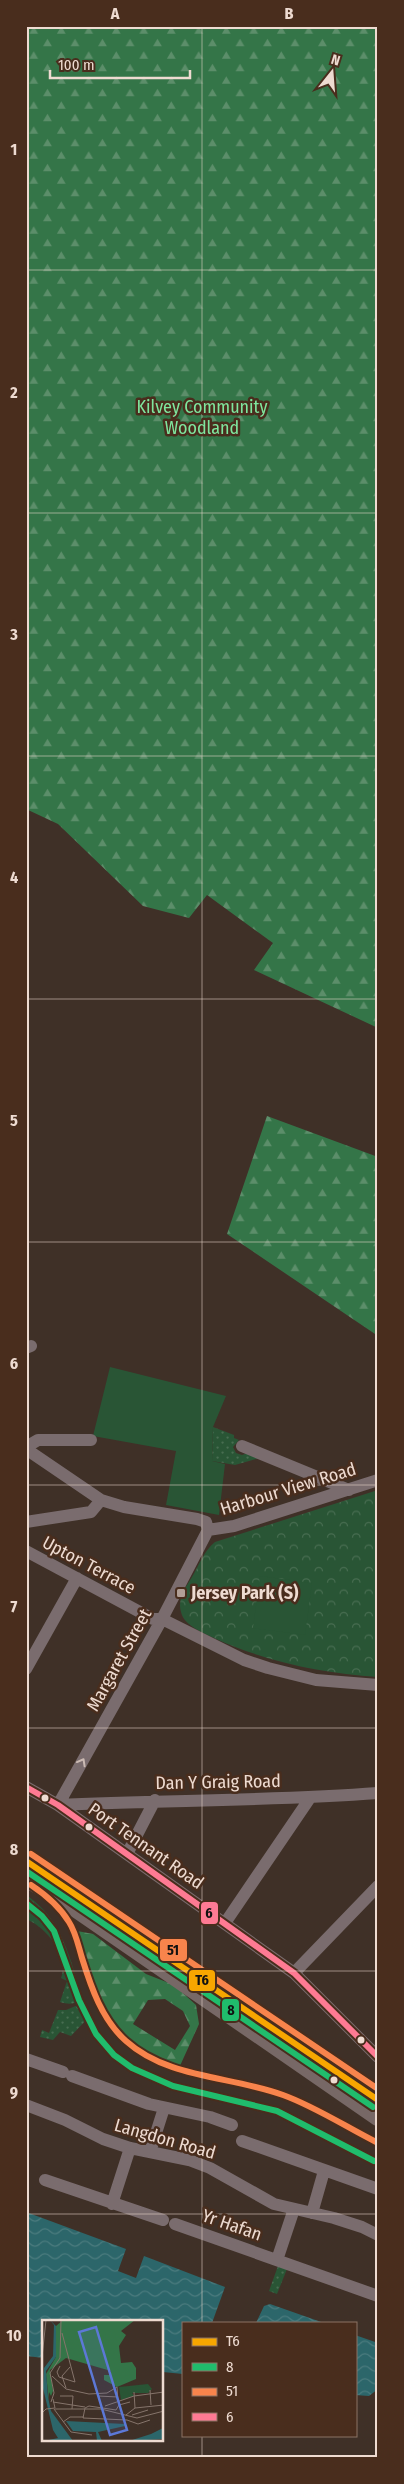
<svg xmlns="http://www.w3.org/2000/svg" width="404" height="2484" font-family="'Fira Sans Condensed',sans-serif">
<style>
.grass{fill:url(#grass-dots)}
.forest{fill:url(#forest-firs);fill-rule:evenodd}
.park{fill:url(#park-crowns)}
.garden{fill:#295535}
.water{fill:url(#water-waves)}
.lines{fill:none;stroke-linecap:round;stroke-linejoin:round}
.minor{stroke:#7a6c6e;stroke-width:12}
.highway{stroke:#776866;stroke-width:18}
.bus-1-casing{stroke:#492d1d;stroke-width:10}
.bus-2-casing{stroke:#492d1d;stroke-width:10}
.bus-3-casing{stroke:#492d1d;stroke-width:10}
.bus-4-casing{stroke:#492d1d;stroke-width:10}
.bus-1{stroke:#f7a600;stroke-width:6}
.bus-2{stroke:#20bc6c;stroke-width:6}
.bus-3{stroke:#f8844c;stroke-width:6}
.bus-4{stroke:#fe7a93;stroke-width:6}
.oneway{stroke:#cbbab3}
.grid{fill:none;stroke:#eedbd1;stroke-width:1;stroke-opacity:0.55}
.poi-dot{fill:#b19f96;stroke:#492d1d;stroke-width:2}
.bus-dot{fill:#eedbd1;stroke:#492d1d;stroke-width:2}
.labels{text-anchor:middle;dominant-baseline:central;stroke-width:5;stroke-linejoin:round;paint-order:stroke}
.park-label{font-size:18px;fill:#7fe69e;stroke:#492d1d}
.street-label{font-size:18px;fill:#eedbd1;stroke:#492d1d}
.poi-label{font-size:18px;font-weight:bold;fill:#eedbd1;stroke:#492d1d;text-anchor:start}
.inset-road{fill:none;stroke:#85746b;stroke-width:1}
.view{fill:#5c78d6;fill-opacity:0.15;stroke:#5c78d6;stroke-width:2.5}
.inset-edge{fill:none;stroke:#eedbd1;stroke-width:2.5}
.line-badge{stroke:#492d1d;stroke-width:2}
.pale-badge-label{font-size:14px;text-anchor:middle;font-weight:bold;fill:#111}
.neatline{fill:none;stroke:#eedbd1;stroke-width:2}
.grid-label{font-size:16px;text-anchor:middle;font-weight:bold;fill:#eedbd1}
</style>
<defs>
<pattern id="grass-dots" width="8" height="8" patternUnits="userSpaceOnUse" patternTransform="scale(1.25)"><rect width="8" height="8" fill="#295535"/><path d="M2 2h.1M6 6h.1" fill="none" stroke="#486d51" stroke-width="1.8" stroke-linecap="round"/></pattern>
<pattern id="forest-firs" width="22" height="20" patternUnits="userSpaceOnUse" patternTransform="scale(1.25)"><rect width="22" height="20" fill="#347548"/><path d="M5 1l3.5 6h-7zM16 11l3.5 6h-7z" fill="#5c8e6a"/></pattern>
<pattern id="park-crowns" width="20" height="18" patternUnits="userSpaceOnUse" patternTransform="scale(1.25)"><rect width="20" height="18" fill="#295535"/><path d="M2 6a3 3 0 1 1 6 0M12 15a3 3 0 1 1 6 0" fill="none" stroke="#486d51"/></pattern>
<pattern id="water-waves" width="16" height="10" patternUnits="userSpaceOnUse" patternTransform="scale(1.25)"><rect width="16" height="10" fill="#2c666a"/><path d="M0 5q4-4 8 0t8 0" fill="none" stroke="#4b7b7e"/></pattern>
</defs>
<rect width="100%" height="100%" fill="#3f3027"/>
<path class="grass" d="M213,1427L234,1435V1438L239,1440L233,1447L236,1453L242,1455L248,1453L259,1458L235,1465L212,1461Z
M29,1897C63,1921 71,1961 82,1999C74,2004 70,2005 60,2002L67,1981L61,1978C70,1956 46,1927 26,1919V1898Z
M78,2005L84,2006L89,2017L71,2036L60,2032L53,2040L40,2037L42,2030L49,2033L58,2010H66Z
M278,2266L287,2269L277,2294L269,2291Z"/>
<path class="forest" d="M26,26H378V1028L254,970L273,943L207,895L189,918L143,906L58,824L26,809Z
M267,1116L378,1157V1336L227,1234Z
M72,1930L93,1934L146,1974L174,1985L196,2005L199,2024L179,2068C105,2049 97,1991 72,1930ZM165,1999L183,2011L190,2026L175,2050L133,2024L148,2000Z"/>
<path class="park" d="M378,1490V1677C321,1673 268,1662 216,1639C204,1633 184,1626 181,1612C177,1599 186,1587 192,1577C199,1565 204,1551 215,1542Z"/>
<path class="garden" d="M110,1367L226,1396L213,1427L212,1461L225,1464L219,1515L166,1505L176,1451L93,1436Z
M260,1576L312,1583L305,1635L253,1628Z"/>
<path class="water" d="M26,2212L126,2249L118,2271L136,2278L144,2256L225,2287L212,2323H183V2374L163,2372L162,2322H44V2358L26,2356Z
M270,2304L324,2323H256L264,2306Z
M355,2335L378,2343V2389L369,2396L355,2395Z"/>
<g class="lines">
<path class="minor" d="M26,1348L31,1346
M242,1446L349,1490
M26,1447L38,1440H91
M26,1449L101,1500L124,1507L197,1519L206,1522L208,1530
M26,1522L91,1512L101,1500
M208,1530L234,1526L378,1480
M26,1551L153,1619H162L244,1660L268,1668L316,1680L378,1685
M26,1669L77,1578
M26,1787L58,1805L294,1973L378,2057
M58,1805C164,1800 271,1801 378,1793
M58,1805L162,1619L208,1530
M127,1854L155,1800
M225,1923L310,1798
M294,1973L378,1886
M26,2059L63,2072
M72,2076L149,2104L210,2117L232,2125
M26,2105L65,2120L103,2139L130,2148L189,2160L210,2168L274,2204L334,2218L362,2227L378,2235
M242,2141L378,2189
M150,2152L164,2108
M45,2180L163,2220
M112,2204L130,2148
M312,2213L324,2171
M175,2224L378,2296
M277,2260L294,2209"/>
<path class="highway" d="M26,1861L60,1882L378,2100
M26,1878L65,1901L378,2117"/>
<g class="bus-1-casing">
<path id="bus-1" d="M26,1861L378,2100"/>
</g>
<g class="bus-2-casing">
<path id="bus-2" d="M26,1871L373,2107
M26,1903L42,1916L54,1931L79,2000L96,2034L114,2055L132,2068L173,2086L277,2111L374,2161"/>
</g>
<g class="bus-3-casing">
<path id="bus-3" d="M31,1854L378,2089
M31,1885C46,1895 60,1907 69,1922C76,1933 78,1945 82,1958C91,1987 102,2020 126,2041C168,2079 232,2076 283,2095C316,2107 346,2127 378,2143"/>
</g>
<g class="bus-4-casing">
<path id="bus-4" d="M26,1787L58,1805L294,1973L378,2057"/>
</g>
<use href="#bus-1" class="bus-1"/>
<use href="#bus-2" class="bus-2"/>
<use href="#bus-3" class="bus-3"/>
<use href="#bus-4" class="bus-4"/>
</g>
<defs><path id="oneway-chevron" d="M-2-3.5L2.5 0L-2 3.5" fill="none" stroke-width="1.6" stroke-linecap="round" stroke-linejoin="round" transform="scale(1.25)"/></defs>
<use class="oneway" href="#oneway-chevron" transform="translate(82 1762) rotate(-61)"/>
<path class="grid" d="M202,26V2323M26,270H378M26,513H378M26,756H378M26,999H378M26,1242H378M26,1485H378M26,1728H378M26,1971H378M26,2214H378M202,2435V2458"/>
<rect class="poi-dot" x="176" y="1588" width="10" height="10" rx="2.5"/>
<g class="bus-dot">
<circle cx="45" cy="1798" r="4.5"/>
<circle cx="89" cy="1827" r="4.5"/>
<circle cx="361" cy="2040" r="4.5"/>
<circle cx="334" cy="2080" r="4.5"/>
</g>
<g class="labels">
<g class="park-label">
<text x="202" y="407">Kilvey Community<tspan x="202" dy="21">Woodland</tspan></text>
</g>
<g class="street-label">
<text transform="translate(288 1489) rotate(-17)">Harbour View Road</text>
<text transform="translate(89 1565) rotate(28)">Upton Terrace</text>
<text transform="translate(119 1660) rotate(-61)">Margaret Street</text>
<text transform="translate(218 1782) rotate(-1)">Dan Y Graig Road</text>
<text transform="translate(146 1846) rotate(35)">Port Tennant Road</text>
<text transform="translate(165 2139) rotate(16)">Langdon Road</text>
<text transform="translate(232 2225) rotate(19)">Yr Hafan</text>
</g>
<g class="poi-label">
<text x="191" y="1593">Jersey Park (S)</text>
</g>
</g>
<g transform="translate(42 2320)">
<rect width="121" height="121" fill="#3f3027"/>
<path d="M21,0H93L79,11L84,15L77,26L79,43L90,42L94,48V59L75,67L62,60V55H68L69,51L24,38L8,50L11,71L9,76L7,72V81L4,54L14,37V6Z" fill="#347548"/>
<path d="M106,64L110,69L106,73H90L92,76L79,80L77,67Z" fill="#295535"/>
<path d="M8,0L14,6V37L4,51L6,77L9,91L31,121H2L16,118L11,110L1,68L2,48L11,36L12,5ZM24,101L83,104V106L56,112L60,121H55L54,112L31,111ZM121,108V119L87,121L109,114Z" fill="#2c666a"/>
<path class="inset-road" d="M0,37L4,0M18,46L15,52L17,57L33,62L20,13M10,56L24,69L47,74L65,73M24,68L20,56L28,47M108,70L109,85M65,73L75,67L76,81M18,76H31L30,89M56,76L76,77M9,82L12,73L8,53L18,38L19,0M11,82L43,87M63,86L92,76L122,72M93,88L122,85M12,89L29,112L50,115M13,89H59L95,98L122,91M74,90L47,86L43,88L41,98L85,100L96,104L108,100M74,90L77,85L88,82M0,93L4,89L13,88L11,79M84,95L93,88L92,72M90,95L106,90M21,102L28,97H42"/>
<path class="view" d="M54,7L85,110L68,115L37,12Z"/>
<rect width="121" height="121" class="inset-edge"/>
</g>
<g class="line-badge">
<rect x="200" y="1901" width="19" height="24" rx="5" fill="#fe7a93"/>
<rect x="159" y="1938" width="29" height="24" rx="5" fill="#f8844c"/>
<rect x="188" y="1969" width="28" height="23" rx="5" fill="#f7a600"/>
<rect x="221" y="1998" width="19" height="24" rx="5" fill="#20bc6c"/>
</g>
<g class="pale-badge-label">
<text x="209" y="1918">6</text>
<text x="173" y="1955">51</text>
<text x="202" y="1985">T6</text>
<text x="231" y="2015">8</text>
</g>
<rect width="404" height="2484" fill="none" stroke="#492d1d" stroke-width="55"/>
<rect x="182" y="2322" width="175" height="115" fill="#492d1d" stroke="#8b7365"/>
<rect x="192" y="2338" width="25" height="8" fill="#f7a600" stroke="#8b7365"/>
<text x="226" y="2346" font-size="15" fill="#eedbd1">T6</text>
<rect x="192" y="2363" width="25" height="8" fill="#20bc6c" stroke="#8b7365"/>
<text x="226" y="2372" font-size="15" fill="#eedbd1">8</text>
<rect x="192" y="2388" width="25" height="8" fill="#f8844c" stroke="#8b7365"/>
<text x="226" y="2396" font-size="15" fill="#eedbd1">51</text>
<rect x="192" y="2413" width="25" height="8" fill="#fe7a93" stroke="#8b7365"/>
<text x="226" y="2422" font-size="15" fill="#eedbd1">6</text>
<g transform="translate(332 72) rotate(17)" stroke="#492d1d" stroke-width="4" paint-order="stroke">
<path d="M0-4L9 19L0 12L-9 19Z" fill="#eedbd1"/>
<text y="-8" font-size="14" font-weight="bold" text-anchor="middle" fill="#eedbd1">N</text>
</g>
<path d="M50 70v8h140v-8" fill="none" stroke="#eedbd1" stroke-width="2.5"/>
<text x="58" y="70" font-size="15" fill="#eedbd1" stroke="#492d1d" stroke-width="4" paint-order="stroke">100 m</text>
<rect x="28" y="28" width="348" height="2428" class="neatline"/>
<g class="grid-label">
<text x="115" y="19">A</text>
<text x="289" y="19">B</text>
<text x="14" y="155">1</text>
<text x="14" y="398">2</text>
<text x="14" y="640">3</text>
<text x="14" y="883">4</text>
<text x="14" y="1126">5</text>
<text x="14" y="1369">6</text>
<text x="14" y="1612">7</text>
<text x="14" y="1855">8</text>
<text x="14" y="2098">9</text>
<text x="14" y="2341">10</text>
</g>
</svg>
